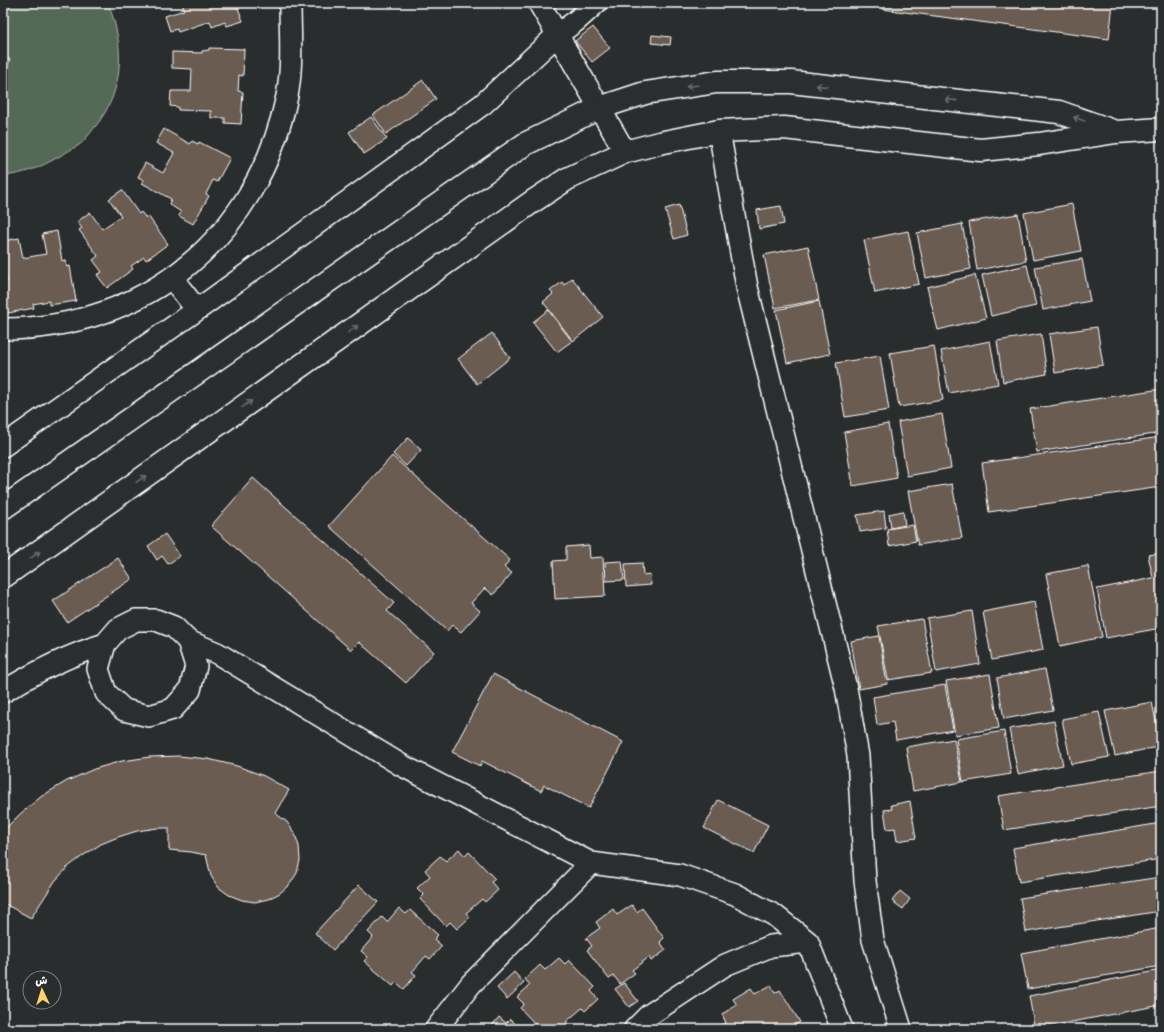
<svg xmlns="http://www.w3.org/2000/svg" width="1164" height="1032" font-family="'Indie Flower','Playpen Sans Arabic',sans-serif">
<style>
.green{fill:#546a57;stroke:#aab4ab}
.building{fill:#6a5b51;stroke:#fff}
.lines{fill:none;stroke-linecap:round;stroke-linejoin:round}
.street-casing{stroke:#fff;stroke-width:24}
.secondary-casing{stroke:#fff;stroke-width:25}
.street{stroke:#2a2d2e;stroke-width:21}
.secondary{stroke:#2a2d2e;stroke-width:22}
.oneway{stroke:#6a6c6d}
</style>
<rect width="100%" height="100%" fill="#2a2d2e"/>
<filter id="ink" filterUnits="userSpaceOnUse"><feTurbulence type="fractalNoise" baseFrequency=".025" numOctaves="2"/><feDisplacementMap in="SourceGraphic" scale="8" xChannelSelector="R" yChannelSelector="G"/><feConvolveMatrix kernelMatrix="1 2 1 2 8 2 1 2 1" color-interpolation-filters="sRGB"/></filter>
<g filter="url(#ink)">
<path class="green" d="M3,3H108C125,46 125,90 95,127C90,133 85,141 79,145C73,149 66,152 60,156C41,167 25,174 3,176Z"/>
<path class="building" d="M182,3H236L243,21L227,26L225,22L212,27L210,21L178,32L177,29L170,31L165,16L184,10Z
M883,3H1113L1109,39L882,9Z
M593,27L610,48L592,62L575,41Z
M652,35L671,37L670,45L651,43Z
M209,48L244,49L243,76L239,75L238,91L243,92L241,124L225,123V118H211V111L178,110V107L170,106L171,91H191L192,69L172,68V52L202,53V51L209,50Z
M3,53L10,60L3,74Z
M423,80L436,99L386,134L373,115Z
M371,117L387,139L364,154L349,132Z
M164,129L190,144L192,141L198,144L199,142L230,158L217,182L213,180L206,194L209,196L193,224L179,216L181,212L169,204L171,199L142,183L144,180L138,177L145,163L163,173L174,153L156,143Z
M122,190L139,214L141,212L146,218L148,216L168,244L146,260L144,257L131,266L133,269L107,288L97,275L102,272L93,260L98,256L79,230L82,228L77,222L90,212L102,229L121,216L109,199Z
M1072,204L1081,251L1033,260L1024,213Z
M679,205L687,235L674,239L665,209Z
M781,206L784,224L759,229L757,210Z
M1018,214L1026,261L977,270L969,222Z
M962,224L971,269L926,278L917,233Z
M57,231L62,261L65,260L67,267L70,266L76,301L49,305V301L33,304L34,308L3,314V282L7,281L3,257V249L5,248L4,241L19,238L23,258L46,254L42,234Z
M908,231L919,284L875,293L864,240Z
M808,246L819,300L775,308L764,255Z
M1082,259L1090,301L1043,310L1035,267Z
M1027,265L1036,306L991,316L982,275Z
M975,275L986,318L938,330L927,287Z
M572,278L603,317L573,341L543,302L553,294L550,291L562,282L564,285Z
M819,301L830,354L787,363L776,310Z
M548,310L572,341L557,352L533,322Z
M1097,327L1103,365L1055,373L1049,334Z
M492,333L510,358L477,384L458,359Z
M1041,334L1047,374L1003,382L997,341Z
M990,341L998,384L949,393L941,351Z
M934,346L943,400L899,407L890,353Z
M880,356L889,410L845,417L836,363Z
M1161,389V433L1037,452L1030,409Z
M942,414L951,468L907,476L898,422Z
M888,424L897,478L853,486L844,432Z
M1161,437V487L989,512L982,463Z
M408,438L421,450L406,466L393,454Z
M392,456L510,560L504,567L512,573L493,595L485,588L471,603L480,611L461,632L452,625L447,631L329,526Z
M253,478L394,603L387,611L434,652L406,683L359,642L351,650L211,526Z
M952,484L962,538L918,545L908,491Z
M884,511L886,528L860,532L857,515Z
M903,511L905,525L891,528L889,514Z
M913,525L916,541L889,546L887,529Z
M165,534L180,556L168,564L162,556L157,560L148,546Z
M589,545L590,558L603,557L605,596L555,599L553,561L566,560V547Z
M1161,553V628L1106,638L1097,589L1153,578L1148,555Z
M118,558L132,579L67,622L53,601Z
M622,561L624,580L606,581L605,562Z
M642,563L643,575L650,574L651,585L626,587L625,564Z
M1088,566L1102,637L1060,646L1046,574Z
M1034,602L1043,650L992,660L983,612Z
M972,611L980,664L936,672L927,618Z
M922,619L932,673L888,680L878,626Z
M879,636L887,684L859,689L851,641Z
M1045,669L1053,710L1004,719L997,678Z
M493,674L623,742L589,808L544,785L541,791L482,761L480,766L452,752Z
M990,674L999,728L955,735L946,681Z
M945,685L953,730L896,740L893,722L877,725L873,697Z
M1152,702L1161,746L1115,756L1105,711Z
M1161,702V723L1157,703Z
M1099,712L1109,757L1071,764L1062,719Z
M1054,721L1063,765L1018,774L1009,729Z
M1004,731L1011,774L963,782L956,739Z
M954,739L962,782L913,791L906,747Z
M179,756L208,759L237,766L264,776L289,790L275,813L287,822L295,834L299,846L300,860L297,873L290,884L280,893L268,899L255,902L242,900L229,895L218,887L211,876L206,855L191,852L169,850V828H157L137,831L118,837L101,844L84,855L68,867L55,881L31,918L3,903V831L20,814L42,796L67,781L94,769L122,761L150,757Z
M1161,771V806L1004,830L998,796Z
M718,800L768,825L754,853L704,828Z
M910,801L916,838L897,841L895,828L887,829L884,810L892,809L891,805Z
M1161,823V859L1019,882L1013,848Z
M459,849L465,856L469,852L495,879L491,882L498,890L485,902L482,899L466,913L470,917L457,929L450,922L446,926L420,899L424,895L417,888L430,876L425,870L440,856L446,861Z
M1161,877V911L1026,932L1020,898Z
M359,885L378,902L333,950L315,933Z
M900,891L910,899L903,909L892,901Z
M632,905L637,912L642,908L664,938L660,942L666,950L651,961L649,957L632,970L635,973L620,984L614,976L609,979L587,950L592,946L586,938L600,928L596,922L613,909L617,915Z
M399,908L406,914L410,910L438,935L434,939L442,946L430,959L426,956L412,972L416,975L404,989L396,982L393,986L364,961L368,957L361,951L373,937L368,932L382,917L387,922Z
M1161,928V966L1028,989L1021,953Z
M559,958L565,964L569,960L595,987L591,991L598,999L585,1011L582,1008L566,1022L570,1026L566,1029H540L520,1008L524,1004L517,997L530,985L525,979L540,965L545,970Z
M1161,970V1005L1035,1029L1029,996Z
M514,972L524,983L507,999L497,988Z
M624,983L638,1001L629,1007L615,989Z
M771,985L775,993L780,990L800,1022L795,1025L797,1029H724L721,1025L726,1023L722,1014L737,1005L733,999L751,988L755,994Z
M499,1017L506,1023L510,1019L521,1029H489Z"/>
<g class="lines">
<g class="street-casing">
<path id="street" d="M539,3L625,152
M719,131L747,287L846,688L858,756L865,881L873,940L901,1029
M172,278L197,310
M3,329C146,329 258,237 287,96C293,65 290,34 290,3
M3,446L197,310L483,104L557,35L576,21L596,3
M188,641L196,666L190,690L173,709L149,716L124,710L106,693L98,669L105,644L118,629L136,620H156L174,627L188,641L217,653L401,765L591,863L680,875L735,894L774,915L808,942L842,1029
M3,692C35,672 69,655 105,644
M436,1029L471,984L591,863
M635,1029L649,1015L725,965L771,946L808,942"/>
</g>
<g class="secondary-casing">
<path id="secondary" d="M3,508L525,144L599,108L645,93L717,82H791L1059,112L1113,131
M3,577L532,202L567,179L625,152L659,143L719,131L784,128L981,150L1039,144L1116,132L1161,129"/>
</g>
<use href="#street" class="street"/>
<use href="#secondary" class="secondary"/>
</g>
<defs><path id="oneway-shaft" d="M-6 0H5M1.5-3L5.5 0L1.5 3" fill="none" stroke-width="1.6" stroke-linecap="round" stroke-linejoin="round"/></defs>
<g class="oneway">
<use href="#oneway-shaft" transform="translate(692 86) rotate(171)"/>
<use href="#oneway-shaft" transform="translate(822 86) rotate(-174)"/>
<use href="#oneway-shaft" transform="translate(951 100) rotate(-174)"/>
<use href="#oneway-shaft" transform="translate(1079 119) rotate(-160)"/>
<use href="#oneway-shaft" transform="translate(353 329) rotate(-35)"/>
<use href="#oneway-shaft" transform="translate(247 404) rotate(-35)"/>
<use href="#oneway-shaft" transform="translate(141 479) rotate(-35)"/>
<use href="#oneway-shaft" transform="translate(35 555) rotate(-35)"/>
</g>
</g>
<rect width="1164" height="1032" fill="none" stroke="#2a2d2e" stroke-width="16"/>
<rect x="8" y="8" width="1148" height="1016" fill="none" stroke="#fff" stroke-width="1.5" filter="url(#ink)"/>
<g transform="translate(42 990) rotate(356)"><circle r="19" fill="#2a2d2e" stroke="#7f8182"/>
<path d="M0-3L7 15L0 10L-7 15Z" fill="#ffd166"/>
<text y="-6" font-size="11" font-weight="bold" text-anchor="middle" fill="#ffffff">ش</text>
</g>
</svg>
